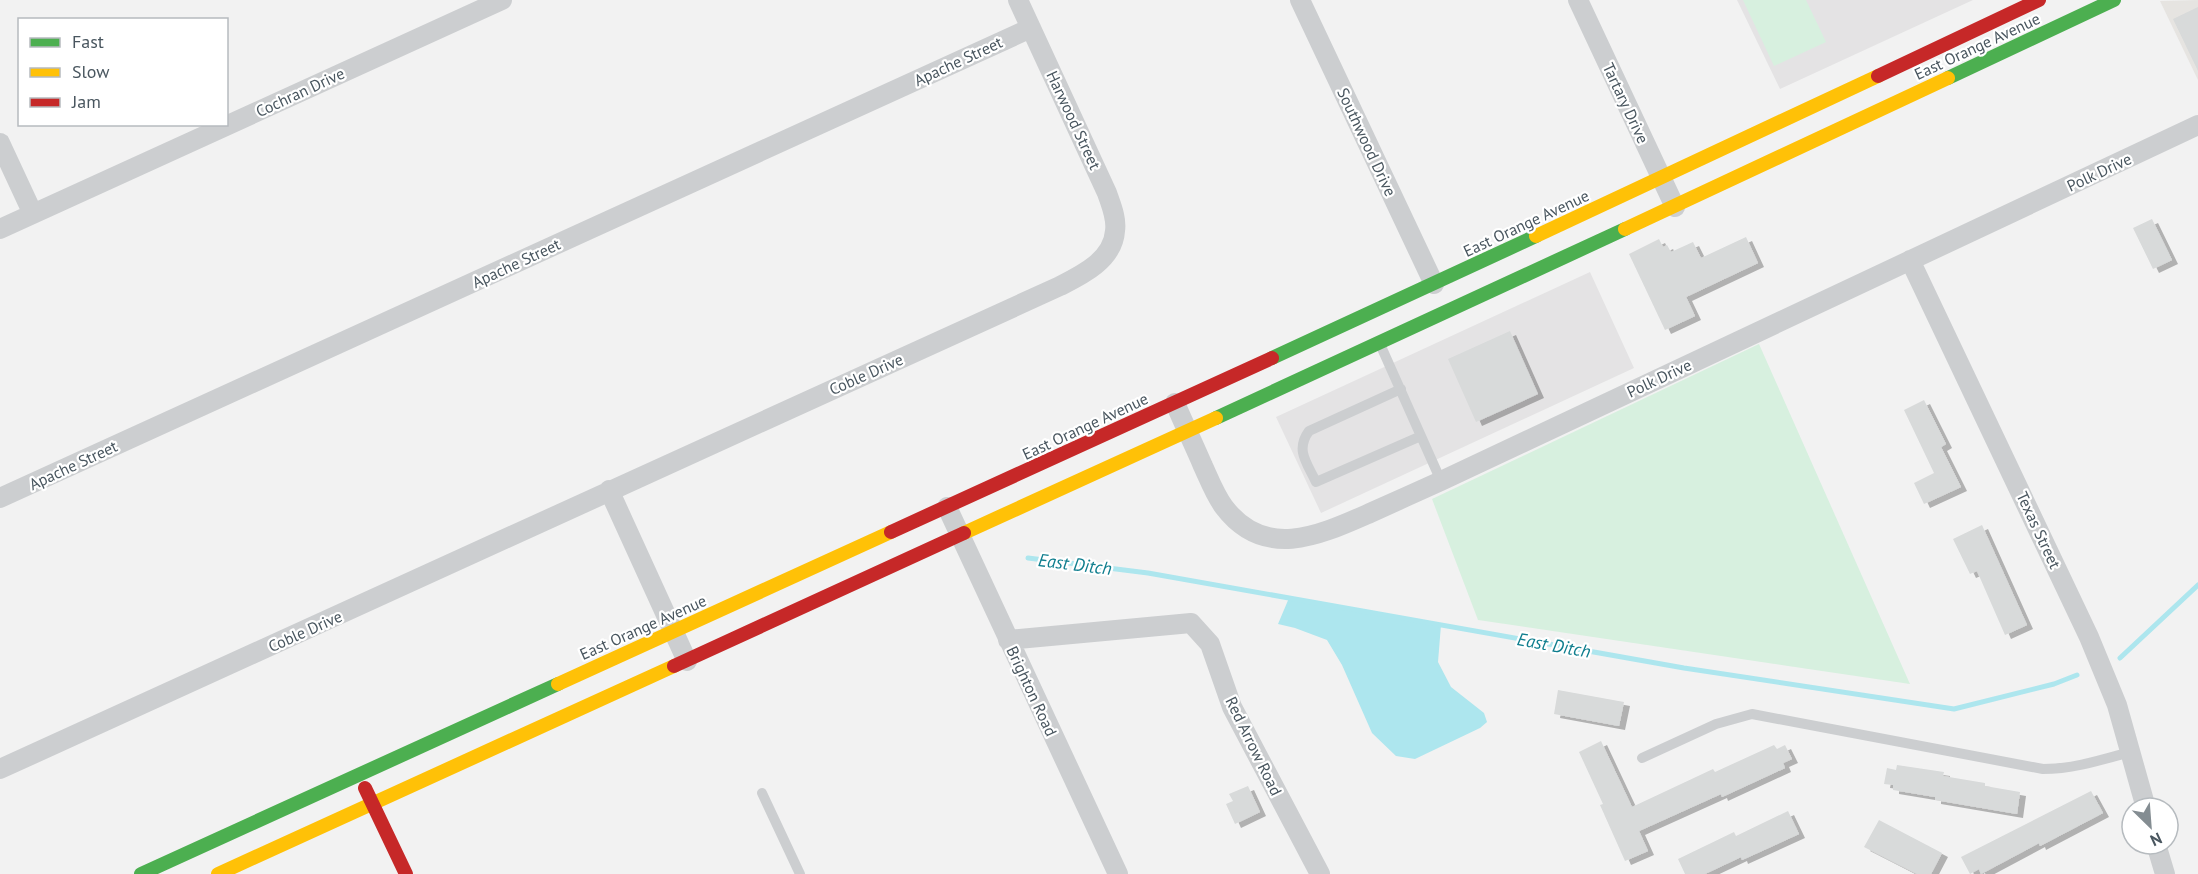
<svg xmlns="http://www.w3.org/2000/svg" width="2198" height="874" font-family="'PT Sans',sans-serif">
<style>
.commercial{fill:#e6e4e1}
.education{fill:#e4e3e4}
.green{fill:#d7f0df}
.water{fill:#ade6ee}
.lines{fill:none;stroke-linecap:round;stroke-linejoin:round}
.stream{stroke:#ade6ee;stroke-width:5}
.building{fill:#d8dada;filter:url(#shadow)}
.lane{stroke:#ccced0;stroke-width:10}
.street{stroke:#ccced0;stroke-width:20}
.fast{stroke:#4caf50;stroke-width:14}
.slow{stroke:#ffc107;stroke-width:14}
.jam{stroke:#c62828;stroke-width:14}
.labels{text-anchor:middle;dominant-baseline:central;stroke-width:4.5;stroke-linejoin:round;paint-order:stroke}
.street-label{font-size:16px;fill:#49565f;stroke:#fff}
.water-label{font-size:18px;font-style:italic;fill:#0f7e8e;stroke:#fff}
</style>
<defs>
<filter id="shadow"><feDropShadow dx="6" dy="4" stdDeviation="0" flood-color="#0004"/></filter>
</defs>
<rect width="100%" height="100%" fill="#f2f2f2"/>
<path class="commercial" d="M2198,0V80L2160,1Z"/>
<path class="education" d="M1737,0H1973L1780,89Z
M1590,272L1634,368L1321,513L1276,417Z"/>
<path class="green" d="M1743,0H1806L1826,42L1774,66Z
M1759,344L1910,684L1478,620L1432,499Z"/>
<path class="water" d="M1289,598L1441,625L1438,662L1451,687L1484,713L1487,722L1480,728L1415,759L1396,756L1372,733L1342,665L1327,640L1295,628L1278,624Z"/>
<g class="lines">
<path class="stream" d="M1028,558L1148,573L1684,668L1954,709L2054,684L2077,675
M2120,658L2198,585"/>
</g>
<path class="building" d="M2198,7V71L2173,19Z
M2152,219L2172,260L2153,269L2133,228Z
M1746,237L1758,263L1686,297L1695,316L1665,330L1629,254L1659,239L1663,247L1667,245L1671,252L1693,242L1701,258Z
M1510,331L1538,394L1476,422L1448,359Z
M1924,400L1946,444L1941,447L1961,487L1924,504L1914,483L1934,473L1904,410Z
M1982,525L2027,625L2005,635L1977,571L1970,574L1953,539Z
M1558,690L1624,702L1619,726L1554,714Z
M1601,741L1632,807L1713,769L1715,772L1774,745L1777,749L1785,745L1792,759L1783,763L1785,768L1722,797L1721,794L1639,831L1648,851L1625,861L1600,805L1603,804L1579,752Z
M1897,765L1944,772L1943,776L1985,783V786L2020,792L2017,814L1935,800V797L1893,790V785L1884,784L1887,768L1896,770Z
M1248,786L1260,812L1235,824L1226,804L1233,801L1229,794Z
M2091,791L2103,813L2040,846L2039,843L1981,874L1979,869L1970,874L1961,857Z
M1788,811L1799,834L1742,860L1741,857L1705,874H1685L1678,859L1734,832L1736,836Z
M1879,820L1942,853L1931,874H1917L1864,847Z"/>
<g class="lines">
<path class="lane" d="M1380,344L1441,481
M1401,389L1309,431C1295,450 1307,463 1316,482L1421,436
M1642,758L1716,724L1752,714L2043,769C2073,769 2101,760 2130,752
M762,793L800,874"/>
<path class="street" d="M1300,0L1434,284
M1578,0L1675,207
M0,143L33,214
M0,229L502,0
M1910,260L2089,637L2117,705L2146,808
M1175,403C1184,424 1194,445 1203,466C1209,479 1215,495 1224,507C1265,561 1320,535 1370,513C1394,502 1417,492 1441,481L2198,125
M609,490L687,661
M0,498L1031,28
M947,507L1118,874
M1008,640L1191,623L1210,644L1232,707L1320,874
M0,769L1060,286C1082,275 1113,260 1115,231C1117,218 1111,205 1107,193L1018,0
M2156,844L2165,874"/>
<path class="fast" d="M1948,78L2114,0
M1272,358L1536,236
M1216,418L1625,229
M141,874L558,684"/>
<path class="slow" d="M1625,229L1948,78
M1536,236L1878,76
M964,533L1216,418
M558,684L891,532
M218,874L674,666"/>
<path class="jam" d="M1878,76L2039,0
M891,532L1272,358
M674,666L964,533
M365,788L406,874"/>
</g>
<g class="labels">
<g class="street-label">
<text transform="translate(1977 46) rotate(-25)">East Orange Avenue</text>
<text transform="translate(958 61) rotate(-25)">Apache Street</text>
<text transform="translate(300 92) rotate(-25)">Cochran Drive</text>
<text transform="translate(1626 103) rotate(65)">Tartary Drive</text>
<text transform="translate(1074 120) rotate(65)">Harwood Street</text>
<text transform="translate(1367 142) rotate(65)">Southwood Drive</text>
<text transform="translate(2099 172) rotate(-25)">Polk Drive</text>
<text transform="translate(1526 223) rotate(-25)">East Orange Avenue</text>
<text transform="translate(516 263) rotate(-25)">Apache Street</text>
<text transform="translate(866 374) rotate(-24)">Coble Drive</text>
<text transform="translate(1659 378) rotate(-25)">Polk Drive</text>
<text transform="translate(1085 426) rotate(-25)">East Orange Avenue</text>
<text transform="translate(73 465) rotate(-25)">Apache Street</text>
<text transform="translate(2039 530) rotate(65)">Texas Street</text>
<text transform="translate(643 627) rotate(-24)">East Orange Avenue</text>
<text transform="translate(305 631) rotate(-24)">Coble Drive</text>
<text transform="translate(1032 691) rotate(65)">Brighton Road</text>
<text transform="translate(1254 746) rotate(64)">Red Arrow Road</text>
</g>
<g class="water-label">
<text transform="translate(1075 564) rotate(7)">East Ditch</text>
<text transform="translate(1554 645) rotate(10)">East Ditch</text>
</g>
</g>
<rect x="18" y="18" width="210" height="108" fill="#ffffff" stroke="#b6bbbf" stroke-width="1.5"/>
<rect x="30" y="38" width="30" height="9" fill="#4caf50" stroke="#b6bbbf" stroke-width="1.5"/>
<text x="72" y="48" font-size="18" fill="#49565f">Fast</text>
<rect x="30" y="68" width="30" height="9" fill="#ffc107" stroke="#b6bbbf" stroke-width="1.5"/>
<text x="72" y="78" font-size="18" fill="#49565f">Slow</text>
<rect x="30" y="98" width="30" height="9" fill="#c62828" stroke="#b6bbbf" stroke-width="1.5"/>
<text x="72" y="108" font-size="18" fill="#49565f">Jam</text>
<g transform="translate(2150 826) rotate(155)"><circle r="28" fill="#ffffff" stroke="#b6bbbf" stroke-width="1.5"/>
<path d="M0-4.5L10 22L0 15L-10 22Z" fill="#848d92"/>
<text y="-9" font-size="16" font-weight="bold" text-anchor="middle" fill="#49565f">N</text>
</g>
</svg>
